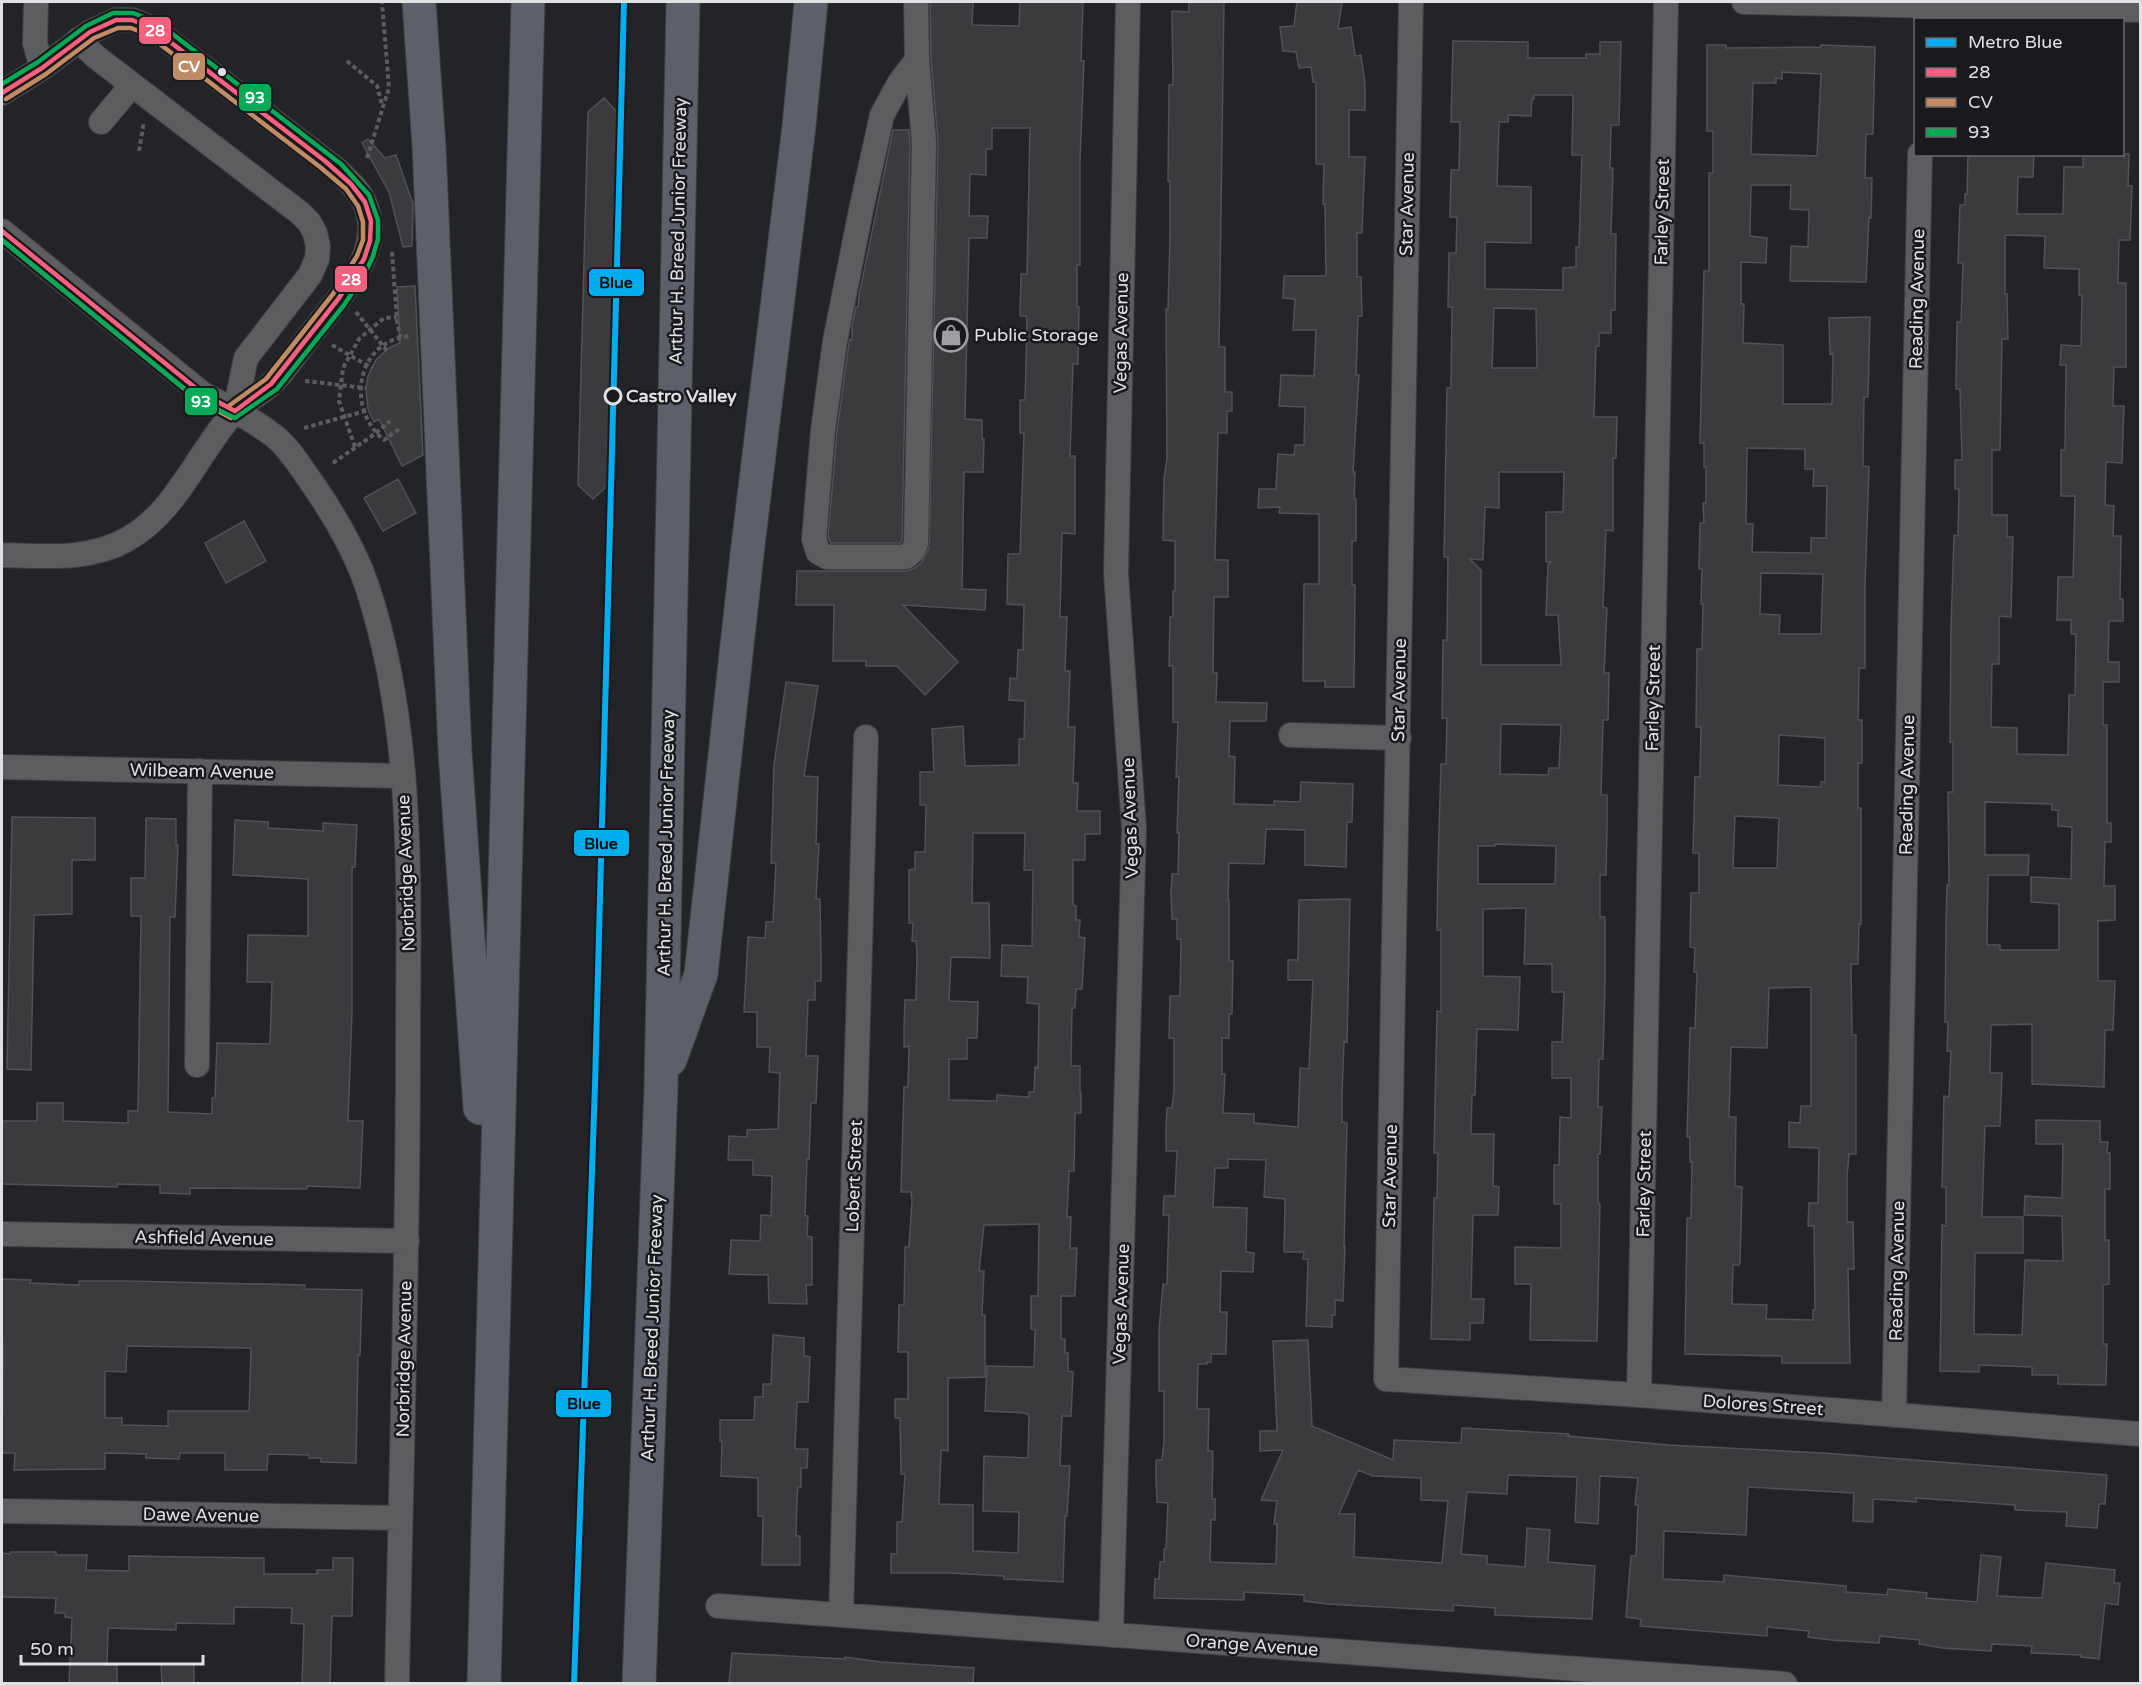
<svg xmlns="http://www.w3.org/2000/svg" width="2142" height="1685" font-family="'Varela Round',sans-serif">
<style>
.building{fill:#3b3b3e;stroke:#515255;stroke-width:1.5;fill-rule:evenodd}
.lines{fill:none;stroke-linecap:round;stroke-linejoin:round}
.minor-casing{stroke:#3f4042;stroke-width:26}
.highway-casing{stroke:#3f4042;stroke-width:35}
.path{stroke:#5c5c5e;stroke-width:4;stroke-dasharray:4.5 3;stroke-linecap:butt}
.minor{stroke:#5c5d5f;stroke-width:24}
.highway{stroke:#5e6069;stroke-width:33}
.bus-1-casing{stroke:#19191e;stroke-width:9}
.bus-2-casing{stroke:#19191e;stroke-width:9}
.bus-3-casing{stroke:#19191e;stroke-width:9}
.bus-1{stroke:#f8607d;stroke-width:4.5}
.bus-2{stroke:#c18c65;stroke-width:4.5}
.bus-3{stroke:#06aa56;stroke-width:4.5}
.metro-1-casing{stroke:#19191e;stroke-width:10}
.metro-1{stroke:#00aeef;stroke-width:6}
.bus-dot{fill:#e0e1e4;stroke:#19191e;stroke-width:2}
.stop-dot{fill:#19191e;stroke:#e0e1e4;stroke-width:3}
.labels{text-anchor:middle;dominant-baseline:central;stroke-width:5;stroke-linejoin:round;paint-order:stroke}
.street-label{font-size:18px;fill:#e0e1e4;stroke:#19191e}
.poi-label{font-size:18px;fill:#e0e1e4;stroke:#19191e;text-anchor:start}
.stop-label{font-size:18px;font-weight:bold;fill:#e0e1e4;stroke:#19191e;text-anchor:start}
.line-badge{stroke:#19191e;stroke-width:2}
.badge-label{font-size:16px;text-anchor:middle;font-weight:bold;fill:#fff}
.pale-badge-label{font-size:16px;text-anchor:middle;font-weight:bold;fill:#111}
</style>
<rect width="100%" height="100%" fill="#232427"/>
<path class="building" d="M930,2H973L972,25L1019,26L1020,2H1083L1081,61H1084L1080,160V265H1077V307H1079L1078,364H1073L1070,456H1075V534L1062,533L1060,617H1067L1065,671H1070L1068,727H1075L1073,783H1078L1077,811H1100V834H1085V860H1073V905L1076,906V920H1080L1079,937L1085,938L1082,989H1076L1075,1008H1072L1071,1066H1080V1093H1081V1113H1075L1074,1171H1069L1067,1217H1071L1070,1248H1077L1075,1296H1061V1339H1065V1353H1068V1371L1073,1372L1071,1416H1062L1060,1466H1070L1067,1516H1065L1063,1582L1004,1579V1576L949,1573H891V1554H897V1522H902L905,1474H901L900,1418H895V1399H908V1352H898L899,1305H904L905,1247H909L912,1201L911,1192H901L904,1087H908L909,1046L904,1047V1026L905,1000H916L917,953L916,941H912L913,923H909V870L915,869V852H925L926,805H920V772H934L932,729L963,726L965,766L1019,765V739H1024L1025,701L1009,700L1010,678L1017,679L1018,650H1023L1024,605L1007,604L1008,554H1020L1024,433H1020V400H1025L1027,321L1026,316H1020L1021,274H1027L1030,128H992V149H986V175L970,174L969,216H988L987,238H969L965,419L982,420V439H984L983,472H964L962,589L986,590L985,610L903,605L958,662L925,695L897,666H866V661H833L834,605H796L797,571H907L915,568L922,562L929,548L938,142L931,59ZM973,833H1025L1024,870H1033L1032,946L1002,945L1001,976L1028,977L1027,1003L1039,1004L1038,1068L1035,1067L1034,1092H1029V1097L997,1095V1101L949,1100V1059H967V1038H977L978,1002L949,1001L951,957L990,958L989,903H972ZM1039,1224L1038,1296H1031V1329L1035,1330L1034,1367L987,1366L985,1411L1026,1413V1414L1029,1415L1028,1458L984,1456L983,1511L1019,1512L1018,1553L973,1551V1505L939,1504L941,1450L948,1451V1378L985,1377V1315H982L984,1271H979L984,1225Z
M1189,2H1224L1219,347H1225V392H1232V411H1227V433H1218L1215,560H1228V597H1214L1213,673H1217L1216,702L1267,703L1266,721H1230L1229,756L1235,757L1234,804L1274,805V801L1300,802L1301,782L1353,784L1352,822H1347L1346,867L1305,865V830L1266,829L1264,864L1229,863L1228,900H1229V961H1233L1232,1014H1229V1038H1222V1074H1225L1223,1113L1254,1114V1123L1298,1127L1300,1068L1309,1069L1313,980H1288V960H1298L1299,900L1350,899L1347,1042L1344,1041L1342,1096V1122L1347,1123L1344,1246H1345L1343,1301L1335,1300V1315H1332V1327L1306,1326L1308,1259H1303L1304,1252H1284L1285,1199L1264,1197L1266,1160L1228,1159V1168H1215L1213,1207L1247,1208L1246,1252L1254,1253L1253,1272L1221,1271L1220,1312H1227L1226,1354H1211V1362H1207V1364H1198L1197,1409H1209L1208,1451H1213L1212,1499H1215V1520H1211L1210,1562L1276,1564L1277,1524H1274L1277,1501L1261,1500L1283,1450L1260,1451V1431H1277L1273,1341L1308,1340L1312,1426L1393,1460L1394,1440L1461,1443L1462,1428L1569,1434L1568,1436L1669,1445L1823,1453L2107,1475L2105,1504H2099L2097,1528L2066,1526L2067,1512L2015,1510V1505L1916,1498V1502L1873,1499V1522L1853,1521L1854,1493L1748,1487L1746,1535L1664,1531L1663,1579L1724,1582V1575L1846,1586V1592L1887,1595L1888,1589L1927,1593L1926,1598L1977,1602L1981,1555L2001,1557L1997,1596L2042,1598L2046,1563L2115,1570L2114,1583H2120L2118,1605L2105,1603L2099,1659L2081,1657V1655L2031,1653L2032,1646L1992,1644L1991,1651L1942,1648L1919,1644L1920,1640L1880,1636L1879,1643L1831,1640L1808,1637L1809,1631L1767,1627V1636L1640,1626L1641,1619L1626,1617L1631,1556H1636L1638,1505H1635L1638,1478L1600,1476L1598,1524L1575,1522L1577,1477L1508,1475L1507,1494L1467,1492L1461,1554L1487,1556V1564L1525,1567L1527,1528L1550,1530L1548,1562L1595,1566L1592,1619L1495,1615V1608L1453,1605V1611L1327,1604L1304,1601V1595L1244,1592V1600L1154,1598L1155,1579H1159L1160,1562H1164V1549H1166L1168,1503L1157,1502L1156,1479V1460H1162L1164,1441V1391H1159V1330L1163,1284H1167L1169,1215H1163L1164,1196H1175L1177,1151H1166V1127L1167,1108H1172L1174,1090V1038H1169L1170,996H1180L1181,939H1177V919H1172L1171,893L1172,874H1178L1179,833H1177L1179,777H1176L1178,722H1173V666H1169L1170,617H1173V591H1175V541L1163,540L1164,478L1167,459L1166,309H1168L1170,236V181H1168L1169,85H1173L1172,11L1189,12ZM1358,1470L1373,1476L1421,1478V1500L1448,1501L1442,1563L1354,1557L1355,1514H1339Z
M1297,2H1342L1338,29L1351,27L1355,56L1361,55L1365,84V110H1349V157H1365L1362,233H1357V277H1361L1362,316H1358L1356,375H1359L1353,472H1355L1354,499H1356V541H1352V585H1355L1354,687H1325V681H1303L1304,584H1319V514L1279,513L1280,507L1258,508L1259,489H1276L1278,454L1294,455L1295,445H1304L1305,407L1279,406L1281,375L1314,376L1316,330H1293L1295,299L1283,298L1284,276H1326L1325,204H1323L1324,164H1316V82H1313L1311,67L1299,68L1296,52L1283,51L1280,27L1294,26Z
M1453,41L1528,42V58H1586V54H1600V42H1621L1619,125H1611L1610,168H1613L1611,234H1616L1615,310H1611V333H1599V346H1596L1594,417H1617L1616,458H1613V531L1606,530L1603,607L1607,608L1604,673H1609L1608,720H1603L1601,795H1607V831L1606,875H1600V917H1605V982L1603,1059H1599L1598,1107H1602L1600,1154H1598V1203L1600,1204L1597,1341L1530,1340L1531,1284H1515V1247L1561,1248V1204H1554V1165H1559L1560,1117L1571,1118V1078H1552V1042H1562L1564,992H1552V964H1524L1526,908L1483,909V976L1520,977L1518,1030L1477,1029L1475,1095H1472L1471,1134H1494L1493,1186L1499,1187L1498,1215H1473L1471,1299H1484L1483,1323H1470V1340L1431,1339L1434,1198H1437L1438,1153H1434L1437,1011L1441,1012V930H1437L1438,866L1441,764H1446L1447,718H1442L1443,640H1447L1448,557H1444L1447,388H1451L1452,307H1448L1449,253H1456L1457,217H1450L1451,170H1459L1460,122H1451ZM1534,95H1573L1572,155H1582L1579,247H1576V267L1563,268V290L1485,289V242L1531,243V187L1497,186L1499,122H1508V115L1531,116L1532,99H1534ZM1494,308L1536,309L1537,368H1492ZM1499,472H1564L1563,512H1546V562H1551L1548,565L1546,615H1558L1561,665H1481V570L1470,559L1483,560L1485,507L1499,508ZM1501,724L1561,725L1559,768H1549L1548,775L1500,774ZM1495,844L1556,846L1555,884H1478V846H1495Z
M1707,45H1726V48L1821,47V45L1875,47L1873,134H1866L1865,178H1872L1871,218L1869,217L1866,282L1790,281L1791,246L1808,247L1809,210L1790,209L1791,185H1751L1750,236L1767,238L1766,263L1741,262V304H1744L1743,343L1783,345V404H1832L1833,353L1830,354L1829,318L1870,317L1868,397H1864L1863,466L1869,467L1865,585V668H1859L1858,720H1862V763H1858V808H1861V924H1859L1858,964H1851L1852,1035H1856V1154H1849L1847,1176V1222H1853L1854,1269H1848L1850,1363H1782V1356L1685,1354L1687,1218H1691L1692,1162H1690V1137H1687L1690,1028H1695L1697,972H1694L1695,948L1690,947L1691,893H1699V853H1693L1695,777H1700L1701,727H1696L1697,649H1702L1703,604H1701L1702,569H1699L1700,523H1704L1703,503H1706V467H1704V443H1700L1704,271H1709V173H1713V131H1707ZM1782,72L1821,74L1817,156L1751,154L1753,83H1776V78L1782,79ZM1747,448L1805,449V469H1814L1813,486H1827L1826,538H1811V553L1752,552L1753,524H1746ZM1761,573L1823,574L1821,634H1779L1780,615L1760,614ZM1779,735L1825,738V782H1821V787L1778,785ZM1735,816L1779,818L1777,868H1733ZM1811,987V1106H1801L1800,1123L1789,1122V1147L1819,1148L1818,1203H1809L1808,1226H1814L1815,1310H1813V1320L1766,1319L1767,1305L1732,1304L1733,1265H1739L1740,1263L1742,1187L1735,1186L1736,1117H1729L1731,1047L1767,1048L1769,988Z
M604,98L618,113L607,486L593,499L578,485L588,112Z
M893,130H909L910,142L902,540L901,543H831L828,537L837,432L849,343L850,339L852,340V327L856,307H858L859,295Z
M368,139L385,158L396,155L413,204L412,246L403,247L389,192L362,143Z
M1968,154H2034L2033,177H2018L2017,214H2063L2064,167H2083V154H2129L2128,186H2132L2130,240H2119L2118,283H2126V367H2114L2113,406H2124L2122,463L2106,462L2105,505L2114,506L2113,536H2121L2120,599H2123V621H2109L2108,662H2119V682H2103V725H2107V823H2111V842H2105L2104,886H2115V920L2098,921V981H2115L2113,1030H2105L2104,1087L2032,1084V1024L1991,1025L1990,1073H2002L2000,1126H1985L1982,1217H2023V1253H1975L1974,1334L2022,1335L2025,1260L2063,1261L2062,1216L2024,1215L2025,1196L2062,1198L2063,1144H2036V1120L2100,1121V1142H2108L2107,1153H2110V1189H2105V1240H2109V1284L2103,1285V1344H2107L2106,1385L2058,1384V1375H2032V1367L1979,1365V1372L1940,1371L1942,1225L1946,1226V1187H1942L1944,1096L1949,1097L1951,1051H1947L1948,1022H1945L1946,923L1947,885H1949L1948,792H1953V742H1950L1951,628L1954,535L1958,536L1959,489H1955V460H1962L1960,389H1956L1957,322H1961L1963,263H1958L1960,205H1965V194H1967ZM2005,235L2045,236L2044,268L2079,269V295H2082L2081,346L2061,345L2060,365H2066L2065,450H2061V496H2075L2073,577H2058L2057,620H2071V634H2076L2075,695H2069L2068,755L2017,754V728L1991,727L1992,664H1999V616L2011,617L2013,537H2007V515H1992V450H2000L2002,339H2008L2007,294H2005ZM1985,802L2052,804V810H2058V826L2072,827L2071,879L2031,877V902L2059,904V950H2000V945H1987L1988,875H2028L2029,855H1985Z
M415,286L423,455L402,466L379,419L374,422L368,409L366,388L368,376L376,360L389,348L400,343L397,287Z
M398,479L416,513L383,531L364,498Z
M244,521L266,561L226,583L205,543Z
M786,682L818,686L804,776L818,777L816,844H819L816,899H820L821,960V981H815V1000H808L806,1056H818L816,1103H811L809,1159H807L805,1216H808L807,1236L812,1237V1285H806L807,1304L769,1303L768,1275L729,1274L731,1240L760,1241L761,1215L771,1216L772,1176L753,1175V1160H728L729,1136L747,1137V1130L778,1129L780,1073L769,1072L770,1047H757V1012H744L748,937L765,938L766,922H773L776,863H771L774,765Z
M12,817L95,818V860H72V914L34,915L31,1070L7,1069Z
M146,818L176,819V845H178L175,917H170L168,1112L212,1114V1098H215L217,1043L270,1044L272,982H247L248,935L308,936V879L233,875L235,820L268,822V828L323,831V823L357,825L355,867H352V1012L348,1121H363L360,1188L307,1186V1189L190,1188V1194L160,1193V1185L117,1184V1187L2,1184V1121H37V1103H63V1121L128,1123V1111H138L141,916H131V878H145Z
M2,1279L31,1280L30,1283L79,1285V1281H126L305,1285L304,1289L362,1290L360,1355H358L356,1463L321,1462V1458H309V1455L268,1454L267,1470H225V1453H180L179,1459L146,1458V1454L105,1453V1469L14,1470L15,1453H2L3,1343H2ZM127,1346L251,1348L249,1411H168V1426L122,1425V1418H105V1371L126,1372Z
M773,1335L804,1338V1356L810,1357L808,1402H797L795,1449H808L807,1468H801V1487H798L797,1498L796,1536H800V1565H762L763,1516H758V1478L721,1476L722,1441H720V1420H754L755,1397H763V1384H771Z
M10,1552H56V1555H87L86,1570L129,1571V1556L264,1558V1574H317V1570H333V1558H353L352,1616H332L330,1683H302L304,1624L291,1623L292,1608L234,1607V1624L176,1623V1630L108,1628L107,1665H117V1683H69L72,1618L65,1617V1613H55L56,1598L2,1597V1553L10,1554Z
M732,1653L845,1659V1657L881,1662L974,1668L973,1683H729Z
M161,1664H194V1683H162Z"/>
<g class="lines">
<g class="minor-casing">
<path id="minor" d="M36,2L35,43L42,68
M916,2L917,60L924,142L916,543L913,551L906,557H827L818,552L814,539L823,430L835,341L861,210L882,115L900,82L917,60
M1411,2L1386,1379L1639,1395L2140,1434
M1744,2L2140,10
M78,40L96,57L300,213L309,222L315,233L318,246L317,259L310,275L246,358L235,411
M2,93L42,68L90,32L116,20H132L152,28L336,169C346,179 360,190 365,204C385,251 342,293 316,328C302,344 286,371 270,385C259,395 244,401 234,412C197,453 177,512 126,540C88,561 44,556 2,555
M101,122L132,85
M2,231L203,394C227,407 253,419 274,436C286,445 296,460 305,473C330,508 353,545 367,586C416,734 408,894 408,1047C408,1259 401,1471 397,1684
M1291,735L1399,738
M2,767L402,776
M197,1065L200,771
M2,1234L407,1241
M1639,1395L1666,2
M1894,1415L1920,154
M2,1511L400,1518
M718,1606L1785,1684
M841,1615L866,737
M1111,1635L1134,829L1116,573L1128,2"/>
</g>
<g class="highway-casing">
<path id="highway" d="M419,2L429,146L455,752L480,1108
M670,1060L701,974L747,554L799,126L811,2
M484,1684L528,2
M639,1684L661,1087L683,2"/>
</g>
<path class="path" d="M347,61L377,86L382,105
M139,151L144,122
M367,158L389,88L382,2
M392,252L397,321L400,337
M356,312L387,351
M332,345L372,368
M305,381L366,388
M304,428L369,410
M399,429L384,440C345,408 356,340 411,336
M355,447L339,401L343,368L359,339L384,318L397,317
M333,463L376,433L390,421"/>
<use href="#minor" class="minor"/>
<use href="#highway" class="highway"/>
<g class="bus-1-casing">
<path id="bus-1" d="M2,93L42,68L90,32L116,20H132L152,28L325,161L351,184L365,202L371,221L370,241L364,259L339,298L271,384L235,411
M2,231L203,394L235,411"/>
</g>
<g class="bus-2-casing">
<path id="bus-2" d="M6,99L46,74L94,38L118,28H131L148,35L320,167L346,189L358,206L363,222V240L357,256L333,294L266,379L230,405
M2,240L198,400L231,418"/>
</g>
<g class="bus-3-casing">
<path id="bus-3" d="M2,84L38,62L86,26L113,13H133L157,22L341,164L369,195L378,220V239L373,256L365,274L344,305L277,389L235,418L198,400L2,240"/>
</g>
<use href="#bus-1" class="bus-1"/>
<use href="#bus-2" class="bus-2"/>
<use href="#bus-3" class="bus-3"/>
<g class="metro-1-casing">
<path id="metro-1" d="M574,1684L595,1085L624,2"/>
</g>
<use href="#metro-1" class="metro-1"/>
</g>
<defs>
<g id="shop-ring" transform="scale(1.725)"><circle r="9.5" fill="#19191e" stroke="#9e9fa2" stroke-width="1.5"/><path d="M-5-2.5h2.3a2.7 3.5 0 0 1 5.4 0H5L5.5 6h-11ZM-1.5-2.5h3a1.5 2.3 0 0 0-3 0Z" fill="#9e9fa2"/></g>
</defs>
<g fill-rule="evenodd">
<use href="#shop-ring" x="951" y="335"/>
</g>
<circle class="bus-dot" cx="222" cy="72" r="5"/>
<circle class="stop-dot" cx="613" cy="396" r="8"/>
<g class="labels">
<g class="street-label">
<text transform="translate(1407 204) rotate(-89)">Star Avenue</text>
<text transform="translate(1662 212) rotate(-89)">Farley Street</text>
<text transform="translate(678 231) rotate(-89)">Arthur H. Breed Junior Freeway</text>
<text transform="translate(1917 299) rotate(-89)">Reading Avenue</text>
<text transform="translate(1121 333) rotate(-89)">Vegas Avenue</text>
<text transform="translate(1399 690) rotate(-89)">Star Avenue</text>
<text transform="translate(1653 698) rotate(-89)">Farley Street</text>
<text transform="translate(202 771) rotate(1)">Wilbeam Avenue</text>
<text transform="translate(1907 785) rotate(-89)">Reading Avenue</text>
<text transform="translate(1130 818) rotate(-92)">Vegas Avenue</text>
<text transform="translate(666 843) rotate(-89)">Arthur H. Breed Junior Freeway</text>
<text transform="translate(406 873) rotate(-92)">Norbridge Avenue</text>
<text transform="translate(854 1176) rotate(-88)">Lobert Street</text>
<text transform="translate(1390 1176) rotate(-89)">Star Avenue</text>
<text transform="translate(1644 1184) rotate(-89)">Farley Street</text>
<text transform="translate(204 1238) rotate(1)">Ashfield Avenue</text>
<text transform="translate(1897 1271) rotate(-89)">Reading Avenue</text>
<text transform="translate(1121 1304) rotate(-88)">Vegas Avenue</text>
<text transform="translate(652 1328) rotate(-88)">Arthur H. Breed Junior Freeway</text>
<text transform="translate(404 1359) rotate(-89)">Norbridge Avenue</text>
<text transform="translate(1763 1405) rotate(4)">Dolores Street</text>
<text transform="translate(201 1515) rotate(1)">Dawe Avenue</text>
<text transform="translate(1252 1645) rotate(4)">Orange Avenue</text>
</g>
<g class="poi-label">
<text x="974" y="335">Public Storage</text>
</g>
<g class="stop-label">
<text x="626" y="396">Castro Valley</text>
</g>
</g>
<g class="line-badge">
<rect x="138" y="16" width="34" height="29" rx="6" fill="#f8607d"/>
<rect x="172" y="52" width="34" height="29" rx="6" fill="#c18c65"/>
<rect x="238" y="83" width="34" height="29" rx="6" fill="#06aa56"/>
<rect x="334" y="265" width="34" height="28" rx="6" fill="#f8607d"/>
<rect x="588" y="268" width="57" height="29" rx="6" fill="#00aeef"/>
<rect x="184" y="387" width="34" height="29" rx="6" fill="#06aa56"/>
<rect x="573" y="829" width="57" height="28" rx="6" fill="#00aeef"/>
<rect x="555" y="1389" width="57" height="29" rx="6" fill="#00aeef"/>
</g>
<g class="badge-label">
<text x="155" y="36">28</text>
<text x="189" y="72">CV</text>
<text x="255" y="103">93</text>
<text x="351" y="285">28</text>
<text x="201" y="407">93</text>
</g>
<g class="pale-badge-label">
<text x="616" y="288">Blue</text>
<text x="601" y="849">Blue</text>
<text x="584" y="1409">Blue</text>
</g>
<rect width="2142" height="1685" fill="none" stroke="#e0e1e4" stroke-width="6"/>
<rect x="1914" y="18" width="210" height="138" fill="#19191e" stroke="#69696d" stroke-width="1.5"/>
<rect x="1926" y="38" width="30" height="9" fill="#00aeef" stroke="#69696d" stroke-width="1.5"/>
<text x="1968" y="48" font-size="18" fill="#e0e1e4">Metro Blue</text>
<rect x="1926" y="68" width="30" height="9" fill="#f8607d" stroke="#69696d" stroke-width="1.5"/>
<text x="1968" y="78" font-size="18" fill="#e0e1e4">28</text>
<rect x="1926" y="98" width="30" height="9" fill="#c18c65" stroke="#69696d" stroke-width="1.5"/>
<text x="1968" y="108" font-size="18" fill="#e0e1e4">CV</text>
<rect x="1926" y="128" width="30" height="9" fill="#06aa56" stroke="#69696d" stroke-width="1.5"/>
<text x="1968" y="138" font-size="18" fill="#e0e1e4">93</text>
<path d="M21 1655v9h182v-9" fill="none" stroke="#e0e1e4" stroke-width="3"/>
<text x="30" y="1655" font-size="18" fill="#e0e1e4" stroke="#19191e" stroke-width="4.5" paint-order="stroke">50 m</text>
</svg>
